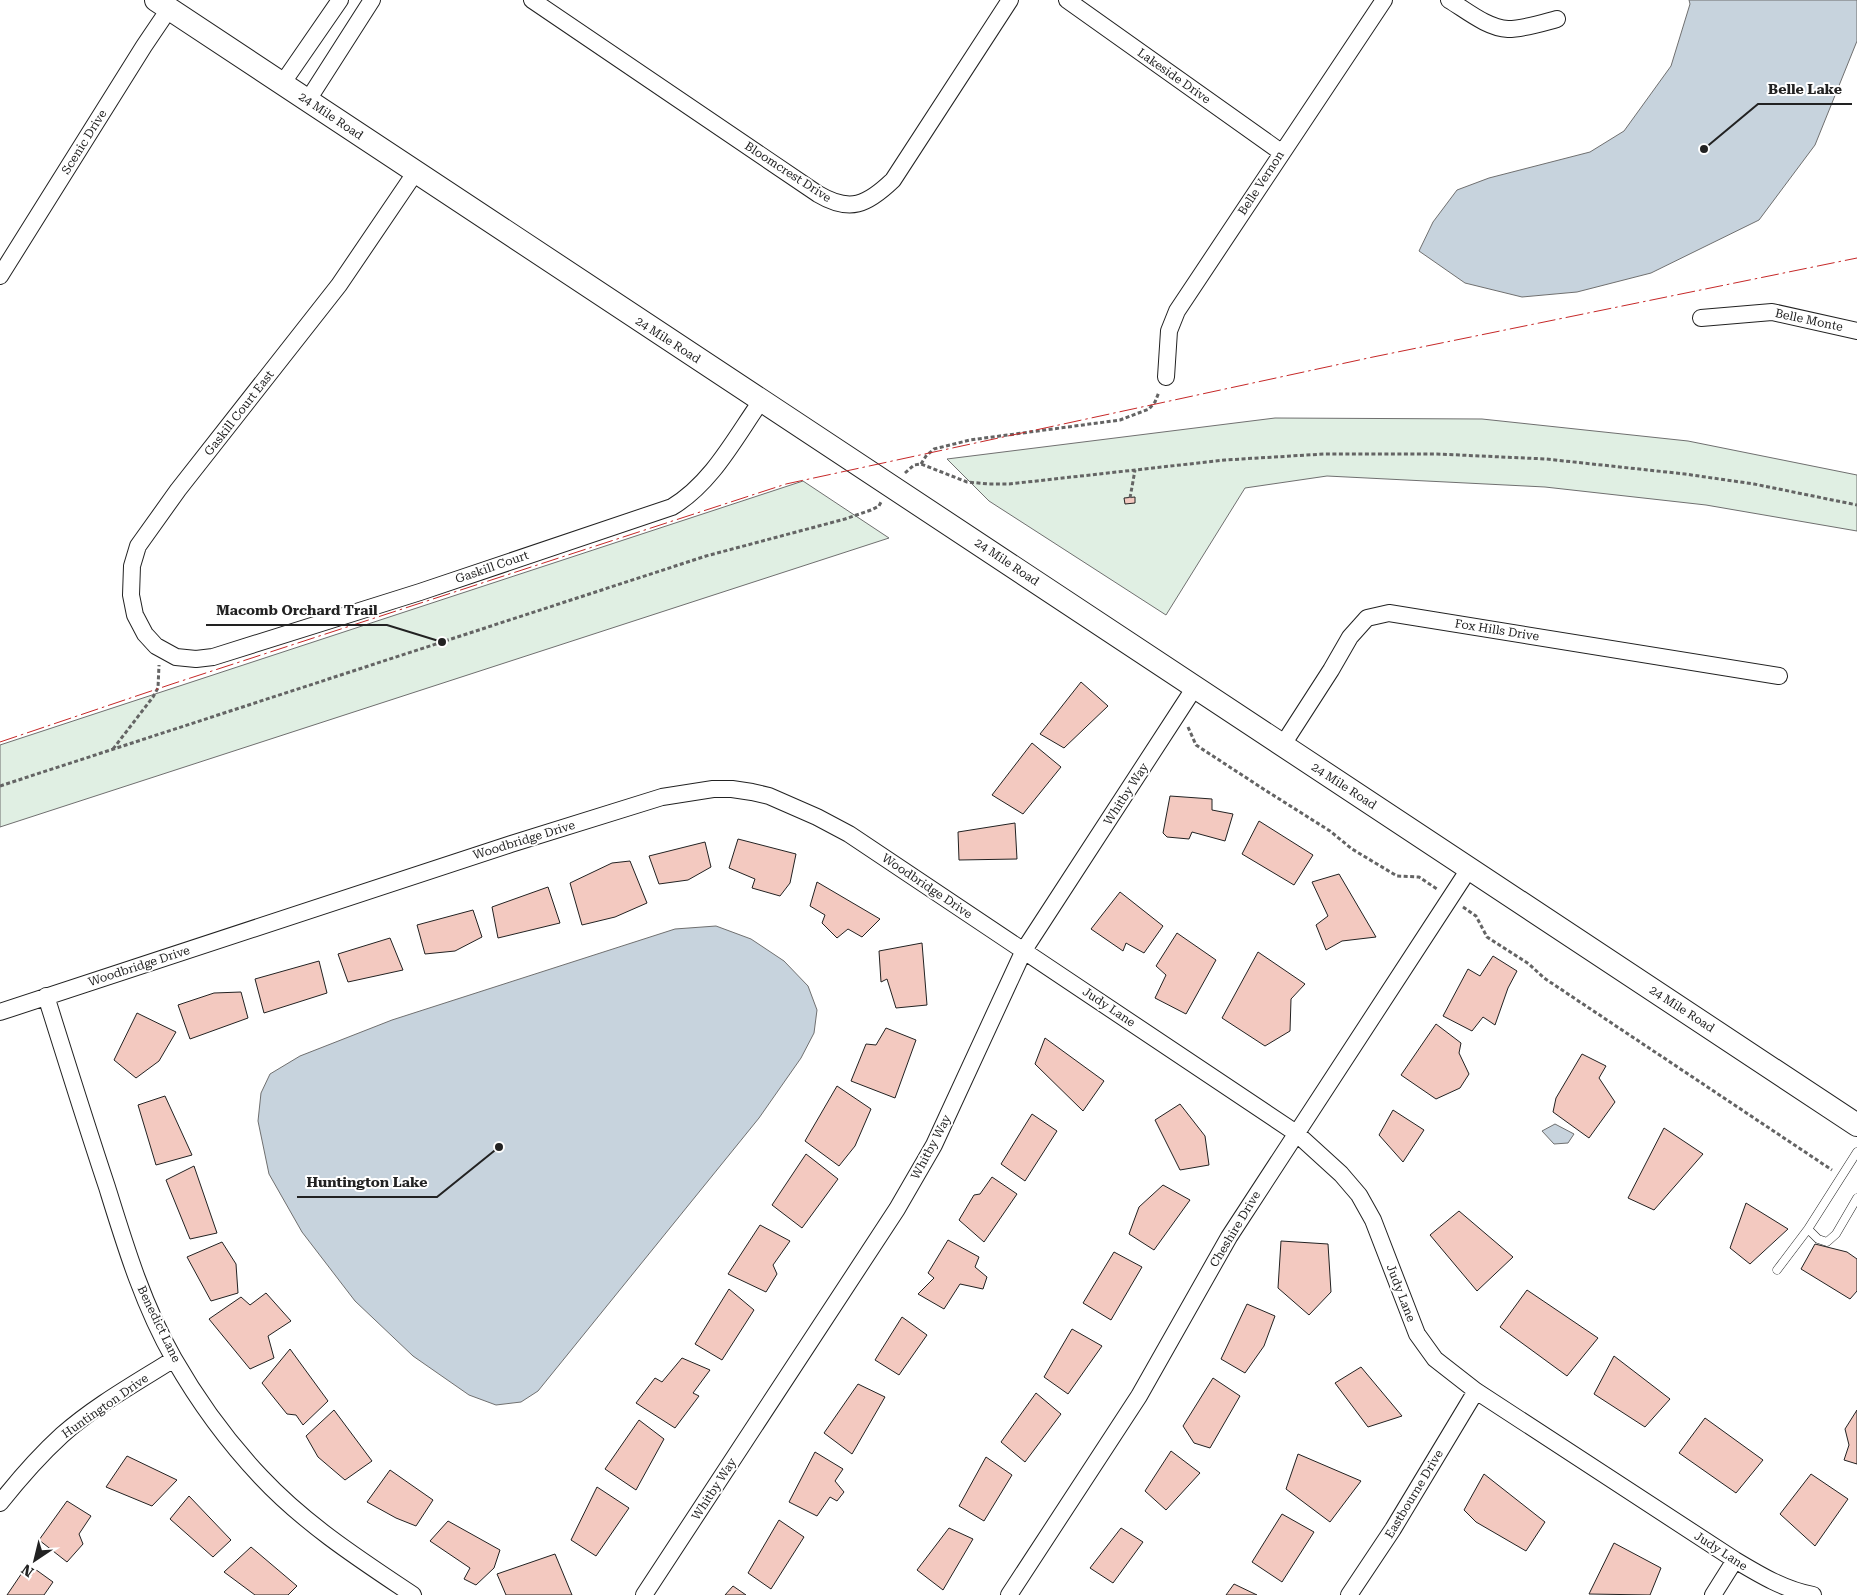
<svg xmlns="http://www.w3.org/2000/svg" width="1857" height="1595" font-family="'Roboto Serif',serif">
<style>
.green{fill:#e0efe3;stroke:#6f6f6f}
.water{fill:#c7d3dd;stroke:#6f6f6f}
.building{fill:#f3c9c0;stroke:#222}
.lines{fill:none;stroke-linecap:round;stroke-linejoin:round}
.lane-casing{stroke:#222;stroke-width:9}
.street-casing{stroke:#222;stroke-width:18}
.secondary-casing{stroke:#222;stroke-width:24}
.path{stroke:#646464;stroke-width:3;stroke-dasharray:4 2.5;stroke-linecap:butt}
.lane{stroke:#fff;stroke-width:8}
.street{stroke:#fff;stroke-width:16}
.secondary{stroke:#fff;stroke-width:22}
.power{stroke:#c62828;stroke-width:1;stroke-dasharray:18 4 2.5 4;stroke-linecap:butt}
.labels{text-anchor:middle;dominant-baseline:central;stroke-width:4;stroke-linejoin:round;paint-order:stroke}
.street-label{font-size:12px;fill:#222;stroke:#fff}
.leader{fill:none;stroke:#222;stroke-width:2}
.callout-dot{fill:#222;stroke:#fff;stroke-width:2}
.callout-label{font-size:14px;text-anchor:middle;font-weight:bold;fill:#222;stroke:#fff;stroke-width:4;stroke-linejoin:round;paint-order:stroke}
</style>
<rect width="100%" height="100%" fill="#fff"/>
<path class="green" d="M1275,418L1482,419L1688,441L1857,475V531L1706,505L1545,487L1327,476L1245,488L1166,615L989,501L947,459Z
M803,481L889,538L0,827V745Z"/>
<path class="water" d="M1689,0H1857V41L1815,145L1759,220L1651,273L1577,292L1522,297L1465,283L1419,251L1433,222L1457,190L1489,178L1590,152L1624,131L1671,66L1690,4Z
M716,926L751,939L784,961L808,986L817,1010L814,1033L801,1058L759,1118L538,1391L521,1402L496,1405L469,1395L413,1356L355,1301L302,1232L269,1174L258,1121L261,1093L270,1074L300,1056L392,1020L675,929Z
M1555,1124L1574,1134L1568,1143L1554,1144L1542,1131Z"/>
<path class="building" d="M1135,497V503L1125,504L1124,498Z
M1081,682L1108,706L1064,748L1040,734Z
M1032,743L1061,767L1023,814L992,795Z
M1170,796L1212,799V810L1233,814L1225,841L1192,832L1189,839L1167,837L1163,833Z
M1259,821L1313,855L1294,885L1242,854Z
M1015,823L1017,859L959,860L958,832Z
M738,839L796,854L790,883L780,896L752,888L755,879L729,868Z
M705,842L711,867L688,880L659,884L649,856Z
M630,861L647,903L615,917L582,925L570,883L612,863Z
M1339,874L1376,937L1342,941L1326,950L1316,925L1328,916L1312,882Z
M817,882L880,919L862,937L848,929L837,938L822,923L825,915L810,906Z
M548,887L560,923L498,938L492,907Z
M1120,892L1163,926L1144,953L1126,943L1123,951L1091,929Z
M473,910L482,937L455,951L425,954L417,925Z
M1177,933L1216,960L1186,1014L1155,998L1166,975L1156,966Z
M390,938L403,970L348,982L338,954Z
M922,943L927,1005L896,1008L887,979L881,982L879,951Z
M1258,952L1305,984L1291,999L1290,1031L1265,1046L1222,1018Z
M1493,956L1517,971L1508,988L1495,1025L1483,1017L1472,1031L1443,1016L1468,969L1480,976Z
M319,961L327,993L264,1013L255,979Z
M241,992L248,1018L190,1039L178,1005L214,993Z
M137,1013L176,1032L159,1061L136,1078L114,1060Z
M1436,1024L1461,1043L1459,1053L1469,1074L1460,1088L1436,1099L1401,1075Z
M886,1028L916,1040L895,1098L851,1081L866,1044L876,1045Z
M1045,1038L1104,1081L1083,1111L1035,1064Z
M1582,1054L1606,1066L1599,1078L1615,1102L1589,1138L1553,1112L1556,1098Z
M837,1086L871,1109L855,1146L839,1166L805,1141Z
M165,1096L192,1155L156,1165L138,1105Z
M1180,1104L1205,1136L1209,1165L1180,1170L1155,1120Z
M1393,1110L1424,1130L1403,1162L1379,1135Z
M1032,1114L1057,1131L1025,1181L1001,1164Z
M1664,1128L1703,1154L1654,1210L1628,1198Z
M806,1154L838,1179L802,1228L772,1205Z
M194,1166L217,1233L190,1239L166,1180Z
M992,1177L1017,1194L984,1242L959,1220L974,1195L980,1194Z
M1163,1185L1190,1200L1154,1250L1129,1234L1139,1207Z
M1746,1203L1788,1229L1750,1264L1730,1248Z
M1459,1211L1513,1257L1477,1291L1430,1235Z
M760,1225L790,1241L773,1265L777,1274L766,1292L728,1274Z
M948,1240L979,1257L975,1267L987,1277L983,1289L960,1284L944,1309L918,1294L934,1278L928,1273Z
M1281,1241L1328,1244L1331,1292L1309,1315L1278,1288Z
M222,1242L236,1264L238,1293L211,1301L187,1257Z
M1815,1244L1847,1252L1857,1259V1291L1850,1299L1801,1269Z
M1114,1252L1142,1267L1111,1320L1083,1303Z
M729,1289L754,1310L722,1360L695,1344Z
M1527,1290L1598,1338L1567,1376L1500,1327Z
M266,1293L291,1321L268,1336L274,1358L250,1369L209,1319L241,1297L250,1305Z
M1247,1304L1275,1316L1264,1346L1245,1373L1221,1359Z
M902,1317L927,1335L899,1375L875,1360Z
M1072,1329L1102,1346L1068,1394L1044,1377Z
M290,1349L328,1401L303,1425L296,1415L287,1414L262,1383Z
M1614,1356L1670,1399L1645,1427L1594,1394Z
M682,1358L710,1370L693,1393L699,1396L675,1428L636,1403L655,1378L662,1382Z
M1361,1367L1402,1416L1368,1427L1335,1383Z
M1213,1378L1240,1396L1210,1448L1194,1443L1183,1426Z
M858,1384L885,1397L852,1454L824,1433Z
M1036,1393L1061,1414L1025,1462L1001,1442Z
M334,1410L372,1461L345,1480L318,1457L306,1436Z
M1857,1410V1464L1844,1460L1849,1445L1845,1429Z
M1705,1418L1763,1460L1736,1493L1679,1453Z
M639,1420L664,1439L636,1490L605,1469Z
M1171,1451L1200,1473L1166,1510L1145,1491Z
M815,1452L843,1469L835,1481L844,1492L837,1501L830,1497L817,1516L789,1502Z
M1298,1454L1361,1481L1330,1522L1286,1489Z
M127,1456L177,1480L152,1506L106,1487Z
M986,1457L1012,1475L984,1521L959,1506Z
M390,1470L433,1500L416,1526L396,1518L367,1502Z
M1484,1474L1545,1522L1526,1551L1476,1522L1464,1510Z
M1811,1474L1848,1499L1815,1546L1780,1514Z
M597,1487L629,1508L596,1556L571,1540Z
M189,1496L231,1540L213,1557L170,1519Z
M67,1501L91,1516L79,1534L83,1544L67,1562L39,1540Z
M1282,1514L1314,1532L1282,1582L1252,1562Z
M779,1520L804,1537L771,1589L748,1573Z
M448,1521L500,1550L494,1568L476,1585L464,1579L470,1568L430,1541Z
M949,1528L973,1539L943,1590L917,1570Z
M1121,1528L1143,1542L1113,1583L1090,1568Z
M1614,1543L1661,1568L1650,1595L1589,1594Z
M251,1547L297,1586L288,1595H255L224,1572Z
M555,1554L572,1595H506L497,1574Z
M28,1564L53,1582L44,1595H7Z
M1234,1584L1257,1595H1226Z
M733,1586L746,1595H725Z"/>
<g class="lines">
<g class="lane-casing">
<path id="lane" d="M1808,1229L1818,1239L1827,1242L1836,1234L1857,1198
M1777,1270L1808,1229L1857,1152"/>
</g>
<g class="street-casing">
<path id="street" d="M532,0L818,194C850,213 867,205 893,180L1010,0
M1067,0L1281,152
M1449,0C1466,10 1487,28 1508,29C1524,29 1542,23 1557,19
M282,84L340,0
M308,100L372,0
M415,173L339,285L178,490L138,546L132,566L131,595L135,615L145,634L156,646L176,657L196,659L213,657L420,592L672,507C712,483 735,438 761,401
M0,276L144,46L169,9
M1701,318L1772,312L1857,331
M1166,377L1169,331L1177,311L1384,0
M1282,746L1331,670L1350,637L1367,618L1389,613L1779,676
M46,996C66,1060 86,1124 107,1187C125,1245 143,1305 174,1359C198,1401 228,1442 261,1477C305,1524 359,1559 413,1595
M0,1012L511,844L662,797L713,789H732L752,792L769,796L817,817L849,834L1296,1133L1341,1174L1359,1195L1373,1220L1417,1334L1435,1359L1476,1391L1735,1560C1760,1575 1785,1590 1813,1595
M0,1503C19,1479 39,1456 62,1435C96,1405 136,1383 174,1359
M644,1595L897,1209L934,1145L1024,950L1195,687
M1009,1595L1139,1396L1229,1237L1469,869
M1349,1595L1393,1529L1476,1391
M1713,1595L1735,1560"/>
</g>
<g class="secondary-casing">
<path id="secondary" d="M156,0L1857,1125"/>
</g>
<path class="path" d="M921,464L926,456L934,449L970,440L1120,420L1149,409L1155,402L1159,392
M905,473L914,465L921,464L967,482L989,484H1009L1225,460L1324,454H1437L1546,459L1685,474L1754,484L1857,505
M1130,498L1135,470
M1188,727L1196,745L1265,790L1330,831L1352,849L1397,876L1419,877L1437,889
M113,749L153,697L158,688L159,665
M0,786L706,556L845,519L871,510L879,506L881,502
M1463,907L1476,916L1487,937L1529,964L1544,978L1832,1170"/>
<use href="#lane" class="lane"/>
<use href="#street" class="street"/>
<use href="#secondary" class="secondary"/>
<path class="power" d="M0,742L172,684L786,484L1373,357L1857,258"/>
</g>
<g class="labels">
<g class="street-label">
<text transform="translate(1174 76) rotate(35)">Lakeside Drive</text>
<text transform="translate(331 116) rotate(34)">24 Mile Road</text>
<text transform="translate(84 142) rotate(-58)">Scenic Drive</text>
<text transform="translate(788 172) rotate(33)">Bloomcrest Drive</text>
<text transform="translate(1261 183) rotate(-57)">Belle Vernon</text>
<text transform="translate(1809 320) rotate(12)">Belle Monte</text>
<text transform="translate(668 340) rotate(33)">24 Mile Road</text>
<text transform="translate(239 413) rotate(-52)">Gaskill Court East</text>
<text transform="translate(1007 562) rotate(34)">24 Mile Road</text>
<text transform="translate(492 567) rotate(-19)">Gaskill Court</text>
<text transform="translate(1497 630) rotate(9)">Fox Hills Drive</text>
<text transform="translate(1344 786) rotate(33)">24 Mile Road</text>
<text transform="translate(1126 794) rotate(-57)">Whitby Way</text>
<text transform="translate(524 840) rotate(-17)">Woodbridge Drive</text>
<text transform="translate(927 886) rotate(34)">Woodbridge Drive</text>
<text transform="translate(139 966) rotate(-18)">Woodbridge Drive</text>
<text transform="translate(1109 1007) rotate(34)">Judy Lane</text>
<text transform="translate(1682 1009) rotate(33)">24 Mile Road</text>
<text transform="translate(931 1147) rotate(-62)">Whitby Way</text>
<text transform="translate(1235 1229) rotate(-59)">Cheshire Drive</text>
<text transform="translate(1401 1293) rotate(69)">Judy Lane</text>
<text transform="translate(159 1324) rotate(64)">Benedict Lane</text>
<text transform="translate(105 1406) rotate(-35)">Huntington Drive</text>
<text transform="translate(714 1489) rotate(-57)">Whitby Way</text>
<text transform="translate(1414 1494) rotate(-59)">Eastbourne Drive</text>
<text transform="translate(1721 1551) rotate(33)">Judy Lane</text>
</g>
</g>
<path class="leader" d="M1704 149L1758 104H1852M442 642L387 625H206M499 1147L437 1197H297"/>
<g class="callout-dot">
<circle cx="1704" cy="149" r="5"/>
<circle cx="442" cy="642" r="5"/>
<circle cx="499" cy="1147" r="5"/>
</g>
<g class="callout-label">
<text x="1805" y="94">Belle Lake</text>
<text x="297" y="615">Macomb Orchard Trail</text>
<text x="367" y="1187">Huntington Lake</text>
</g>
<g transform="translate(35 1560) rotate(215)" stroke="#ffffff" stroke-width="4" paint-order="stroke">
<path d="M0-4L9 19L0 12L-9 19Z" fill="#222222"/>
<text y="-8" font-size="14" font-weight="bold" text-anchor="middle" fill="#222222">N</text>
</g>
</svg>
